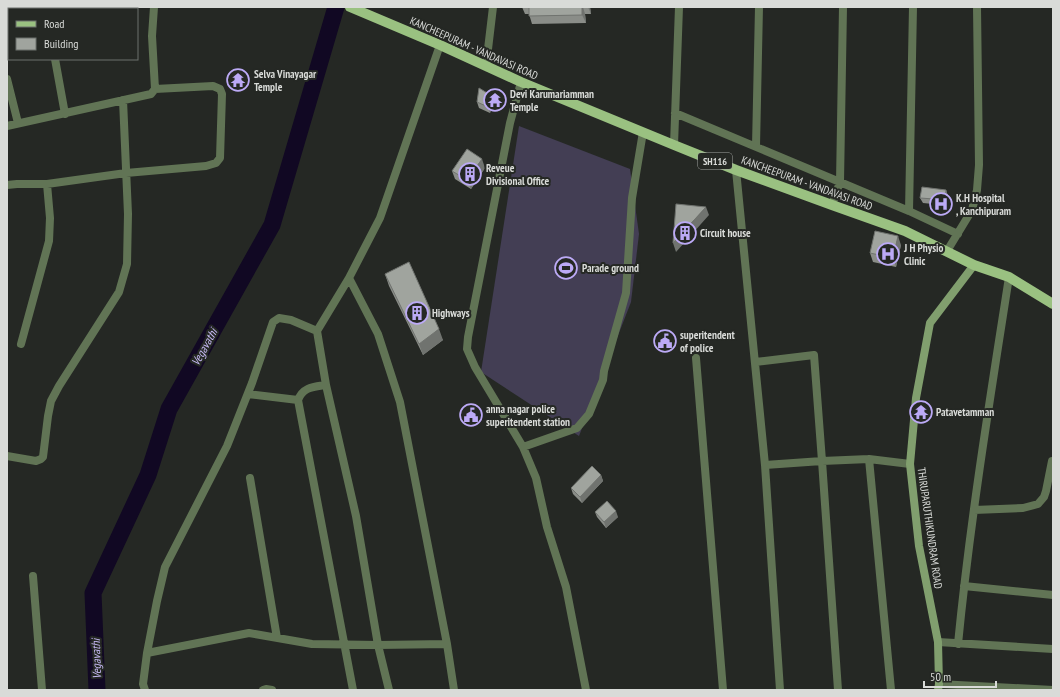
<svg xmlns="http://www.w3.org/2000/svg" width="1060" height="697" font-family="'PT Sans Narrow',sans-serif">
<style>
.garden{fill:#433e54}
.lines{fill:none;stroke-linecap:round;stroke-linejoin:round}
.river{stroke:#110823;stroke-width:17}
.street{stroke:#617455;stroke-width:8}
.secondary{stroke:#819f6e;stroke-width:8}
.primary{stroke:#9ac181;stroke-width:10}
.wall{fill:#8a8d88}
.shaded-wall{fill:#70736f}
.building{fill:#a0a49e;stroke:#70736f}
.labels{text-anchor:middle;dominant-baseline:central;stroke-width:4;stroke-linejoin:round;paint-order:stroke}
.shield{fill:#252824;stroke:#a3a5a2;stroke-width:1}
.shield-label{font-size:10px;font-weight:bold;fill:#d9dbd8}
.street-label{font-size:11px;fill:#d9dbd8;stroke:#252824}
.poi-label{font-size:11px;font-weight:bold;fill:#d9dbd8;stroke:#252824;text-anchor:start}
.water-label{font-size:12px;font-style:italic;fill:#c6b9f4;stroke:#252824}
</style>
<rect width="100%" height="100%" fill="#252824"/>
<path class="garden" d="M519,126L630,169L639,234L631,302L579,436L481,372Z"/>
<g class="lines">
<path class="river" d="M97,690L93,593L148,475L169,409L272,225L336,7"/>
<path class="street" d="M45,7V9
M440,45L380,218L349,278L378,334L400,402L447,644L454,690
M55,59L65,114
M486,66L493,7
M7,79L18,123
M521,82L510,123L468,337L467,349L475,367L523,447L536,478L547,527L566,587L586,690
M675,113L909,211L958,234
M7,126L151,94L155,89L152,36L154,7
M674,145L679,7
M756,146L759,7
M736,170L765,465L780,690
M7,185L17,184H47L126,173L206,166L216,163L220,158L222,94L220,89L213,86L155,89
M832,205L840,182L843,7
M909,211L913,7
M947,251L972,210L977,190L979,165L977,7
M349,278L317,331L326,385L356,516L378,645L389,690
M21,344L49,241L50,218L47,184
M696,358L723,690
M755,362L814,355L822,461L869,459L910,464
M326,385C313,387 303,387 298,400L353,690
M248,394L298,400
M523,447L577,428L589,414L603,380L604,371L626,293L632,198L643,132
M7,456L36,461L41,459L43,457L48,416L51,401L59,386L119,292L127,264L128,214L123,100
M869,459L891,690
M765,465L822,461L838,690
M250,478L277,638
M974,510L1023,508L1038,504L1044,497L1046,491L1052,461H1053
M33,576L42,690
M964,586L1053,595
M938,642L1053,649
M958,644C970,521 990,399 1009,277
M147,653L157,601L165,567L227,446L252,383L273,322L279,318L291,320L317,331
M939,684L1053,690
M145,690L143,684L147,653L249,633L312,644L378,645L447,644
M263,690L266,689L272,690"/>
<path class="secondary" d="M938,690L939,684L938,642L919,546L910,464L916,398L930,323L974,265"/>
<path class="primary" d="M350,7L440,45L521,82L674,145L736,170L832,205L905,231L974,265L1009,277L1053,304"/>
</g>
<path class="wall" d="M522,7H590L591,14H585L586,23L532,24L529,14H525Z
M477,102H494L490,113L479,108Z
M485,168L471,189L455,179L452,171Z
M946,190L948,196L946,214L935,213L933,207V204L923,203L920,198Z
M901,245L896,267L873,262L870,253Z
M385,274L443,340L423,355L389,286Z
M601,475L603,481L582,503L573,494L571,488Z
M595,512L618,517L606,528L597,517Z"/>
<path class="shaded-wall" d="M582,7H583L585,14L586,23L582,15Z
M588,7H590L591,14Z
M492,96L494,102L490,113L488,107Z
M482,159L485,168L471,189L467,180Z
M946,190L948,196L946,214L944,209Z
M706,207L709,215L676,252L673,243Z
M898,236L901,245L896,267L893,258Z
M439,329L443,340L423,355L419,344Z
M601,475L603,481L582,503L580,497Z
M616,511L618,517L606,528L604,522Z"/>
<path class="building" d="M529,7H582V15L529,16Z
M479,88L492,96L488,107L477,102Z
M467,149L482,159L467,180L452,171Z
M922,187L946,190L944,209L933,207L934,199L920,198Z
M676,204L706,207L673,243Z
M875,231L898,236L893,258L870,253Z
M409,262L439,329L419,344L385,274Z
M592,466L601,475L580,497L571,488Z
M607,501L616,511L604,522L595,512Z"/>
<defs>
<g id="temple-ring" transform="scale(1.15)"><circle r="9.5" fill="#252824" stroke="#bcaaf6" stroke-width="1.5"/><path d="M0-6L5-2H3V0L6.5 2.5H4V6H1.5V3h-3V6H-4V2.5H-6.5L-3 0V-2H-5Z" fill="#bcaaf6"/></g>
<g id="building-ring" transform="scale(1.15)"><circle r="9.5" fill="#252824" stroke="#bcaaf6" stroke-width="1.5"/><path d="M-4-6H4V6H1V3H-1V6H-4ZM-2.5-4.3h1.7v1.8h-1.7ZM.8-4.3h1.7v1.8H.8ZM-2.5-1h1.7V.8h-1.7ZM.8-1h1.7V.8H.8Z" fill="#bcaaf6"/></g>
<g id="hospital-ring" transform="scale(1.15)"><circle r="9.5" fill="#252824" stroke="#bcaaf6" stroke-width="1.5"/><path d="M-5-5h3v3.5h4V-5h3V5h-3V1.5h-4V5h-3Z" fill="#bcaaf6"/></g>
<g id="stadium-ring" transform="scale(1.15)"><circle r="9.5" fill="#252824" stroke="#bcaaf6" stroke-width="1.5"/><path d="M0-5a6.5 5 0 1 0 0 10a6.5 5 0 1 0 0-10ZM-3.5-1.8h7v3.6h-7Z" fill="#bcaaf6"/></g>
<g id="civic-ring" transform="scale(1.15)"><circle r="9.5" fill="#252824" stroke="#bcaaf6" stroke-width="1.5"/><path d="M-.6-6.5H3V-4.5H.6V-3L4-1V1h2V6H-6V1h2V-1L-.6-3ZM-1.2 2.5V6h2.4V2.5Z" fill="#bcaaf6"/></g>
</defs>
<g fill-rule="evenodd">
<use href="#temple-ring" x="238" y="80"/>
<use href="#temple-ring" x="495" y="100"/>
<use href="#building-ring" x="470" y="174"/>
<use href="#hospital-ring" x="941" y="204"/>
<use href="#building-ring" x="685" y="233"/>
<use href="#hospital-ring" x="888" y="254"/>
<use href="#stadium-ring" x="566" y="268"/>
<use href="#building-ring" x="417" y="313"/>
<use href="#civic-ring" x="665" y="341"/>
<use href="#temple-ring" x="921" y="412"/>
<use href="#civic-ring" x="471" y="415"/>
</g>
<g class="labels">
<rect class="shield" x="698" y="153" width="34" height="16" rx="3"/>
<g class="shield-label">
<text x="715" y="161">SH116</text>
</g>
<g class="street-label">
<text transform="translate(474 48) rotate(24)">KANCHEEPURAM - VANDAVASI ROAD</text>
<text transform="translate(807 183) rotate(20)">KANCHEEPURAM - VANDAVASI ROAD</text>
<text transform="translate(930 528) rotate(82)">THIRUPARUTHIKUNDRAM ROAD</text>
</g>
<g class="poi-label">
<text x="254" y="74">Selva Vinayagar<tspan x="254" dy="13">Temple</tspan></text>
<text x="510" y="94">Devi Karumariamman<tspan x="510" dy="13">Temple</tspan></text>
<text x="486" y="168">Reveue<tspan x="486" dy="13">Divisional Office</tspan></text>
<text x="956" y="198">K.H Hospital<tspan x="956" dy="13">, Kanchipuram</tspan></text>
<text x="700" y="233">Circuit house</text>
<text x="904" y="248">J H Physio<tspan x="904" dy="13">Clinic</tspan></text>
<text x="582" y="268">Parade ground</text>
<text x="432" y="313">Highways</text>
<text x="680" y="335">superitendent<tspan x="680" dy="13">of police</tspan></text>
<text x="486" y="409">anna nagar police<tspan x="486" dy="13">superitendent station</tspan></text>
<text x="936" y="412">Patavetamman</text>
</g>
<g class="water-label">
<text transform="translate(204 347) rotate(-61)">Vegavathi</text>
<text transform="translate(96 659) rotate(-92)">Vegavathi</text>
</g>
</g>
<rect width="1060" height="697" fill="none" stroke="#d9dbd8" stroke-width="16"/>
<rect x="8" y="8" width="130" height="52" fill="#252824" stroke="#6d706c"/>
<rect x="16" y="21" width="20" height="6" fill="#9ac181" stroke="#6d706c"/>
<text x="44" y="28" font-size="12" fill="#d9dbd8">Road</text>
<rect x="16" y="38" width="20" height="12" fill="#a0a49e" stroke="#6d706c"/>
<text x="44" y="48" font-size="12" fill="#d9dbd8">Building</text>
<path d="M924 681v6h72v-6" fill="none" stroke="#d9dbd8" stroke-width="2"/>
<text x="930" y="681" font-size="12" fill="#d9dbd8" stroke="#252824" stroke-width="3" paint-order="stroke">50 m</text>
</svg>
